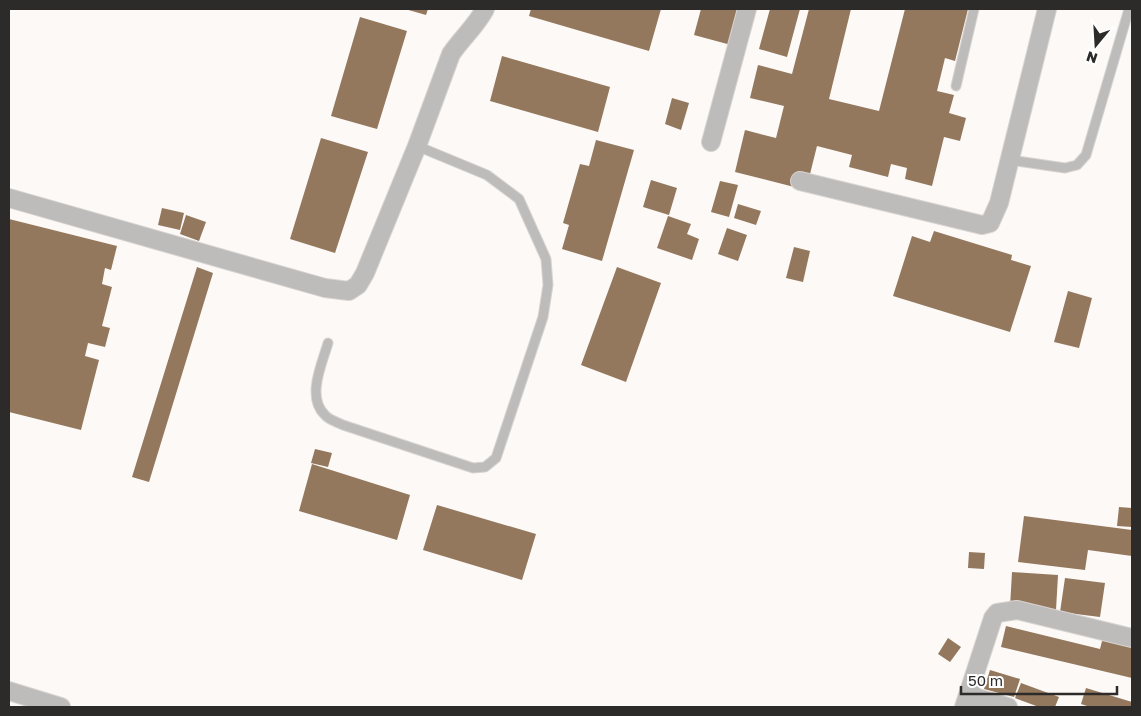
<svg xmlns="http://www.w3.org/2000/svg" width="1141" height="716" font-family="'Golos Text',sans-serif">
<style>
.building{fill:#93785e}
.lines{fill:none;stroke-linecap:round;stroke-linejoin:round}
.service-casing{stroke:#d8d4d1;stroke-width:11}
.minor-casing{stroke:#d8d4d1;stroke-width:20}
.service{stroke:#bebcbb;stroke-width:9}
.minor{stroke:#bebcbb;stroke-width:18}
</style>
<rect width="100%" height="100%" fill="#fdf9f6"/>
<path class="building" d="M405,9H428L426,15Z
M531,9H661L649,51L529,16Z
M701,9H742L731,45L694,35Z
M770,9H800L787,57L759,49Z
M809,9H851L829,99L879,111L905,9H968L955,61L945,58L937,91L954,95L949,113L966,118L960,141L944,137L932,186L905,179L907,168L891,164L888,177L849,167L852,155L817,146L806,190L735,172L745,130L776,138L784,106L750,98L758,65L792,74Z
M360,17L407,31L377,129L331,116Z
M502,56L610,87L598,132L490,101Z
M672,98L689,103L681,130L665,124Z
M321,138L368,152L335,253L290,239Z
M596,140L634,150L602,261L562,249L569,225L563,223L580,164L589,166Z
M651,180L677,188L669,215L643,207Z
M720,181L738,185L729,217L711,212Z
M738,204L761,211L756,225L734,218Z
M162,208L184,213L180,230L158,225Z
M186,215L206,222L199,241L180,234Z
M668,216L691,224L687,234L699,239L692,260L657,248Z
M9,219L117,246L111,270L105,268L102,284L112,287L102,326L110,328L105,347L88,343L85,356L99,360L81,430L9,412Z
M727,228L747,235L738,261L718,254Z
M934,231L1012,255L1011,260L1031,266L1010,332L893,296L912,236L930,242Z
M794,247L810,251L803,282L786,278Z
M197,267L213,273L149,482L132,477Z
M617,267L661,283L626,382L581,365Z
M1068,291L1092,298L1079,348L1054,342Z
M315,449L332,453L328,467L311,463Z
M312,464L410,495L397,540L299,511Z
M437,505L536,534L522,580L423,550Z
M1119,507L1132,508V527L1117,526Z
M1024,516L1132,530V556L1088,550L1085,570L1018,562Z
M969,552L985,553L984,569L968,568Z
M1012,572L1058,575L1056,610L1010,607Z
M1065,578L1105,583L1100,617L1060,612Z
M1006,626L1100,649L1103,637L1132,644V678L1001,647Z
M948,638L961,647L950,662L938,654Z
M990,670L1020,679L1014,697L984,689Z
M1021,683L1059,697L1055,707H1039L1015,698Z
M1086,688L1132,702V707H1090L1081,704Z"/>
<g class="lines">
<g class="service-casing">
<path id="service" d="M956,86L974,9
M1010,160L1065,168L1077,165L1086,155L1129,9
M328,343C322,364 306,397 325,415C329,420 337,422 343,425L473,468L485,467L496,458L543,317L548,285L546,259L519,199L487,175L417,146"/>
</g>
<g class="minor-casing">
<path id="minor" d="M711,142L747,9
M800,181L982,225L990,223L999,203L1047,9
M9,198L325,288L349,291L358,285L365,273L417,146L451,54C462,38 476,26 485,9
M9,691L61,707
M968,695L1008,707
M964,707L993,618L997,613L1017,610L1132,638"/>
</g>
<use href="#service" class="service"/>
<use href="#minor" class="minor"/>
</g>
<rect width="1141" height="716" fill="none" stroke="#2d2b2a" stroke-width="20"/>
<g transform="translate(1096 45) rotate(198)" stroke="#ffffff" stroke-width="4" paint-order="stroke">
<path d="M0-4L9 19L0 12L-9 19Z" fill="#2d2b2a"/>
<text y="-8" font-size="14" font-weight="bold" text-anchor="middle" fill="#2d2b2a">N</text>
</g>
<path d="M961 686v8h156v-8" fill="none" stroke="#2d2b2a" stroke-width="2.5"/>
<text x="968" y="686" font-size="15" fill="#2d2b2a" stroke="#ffffff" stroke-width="4" paint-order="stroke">50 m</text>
</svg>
